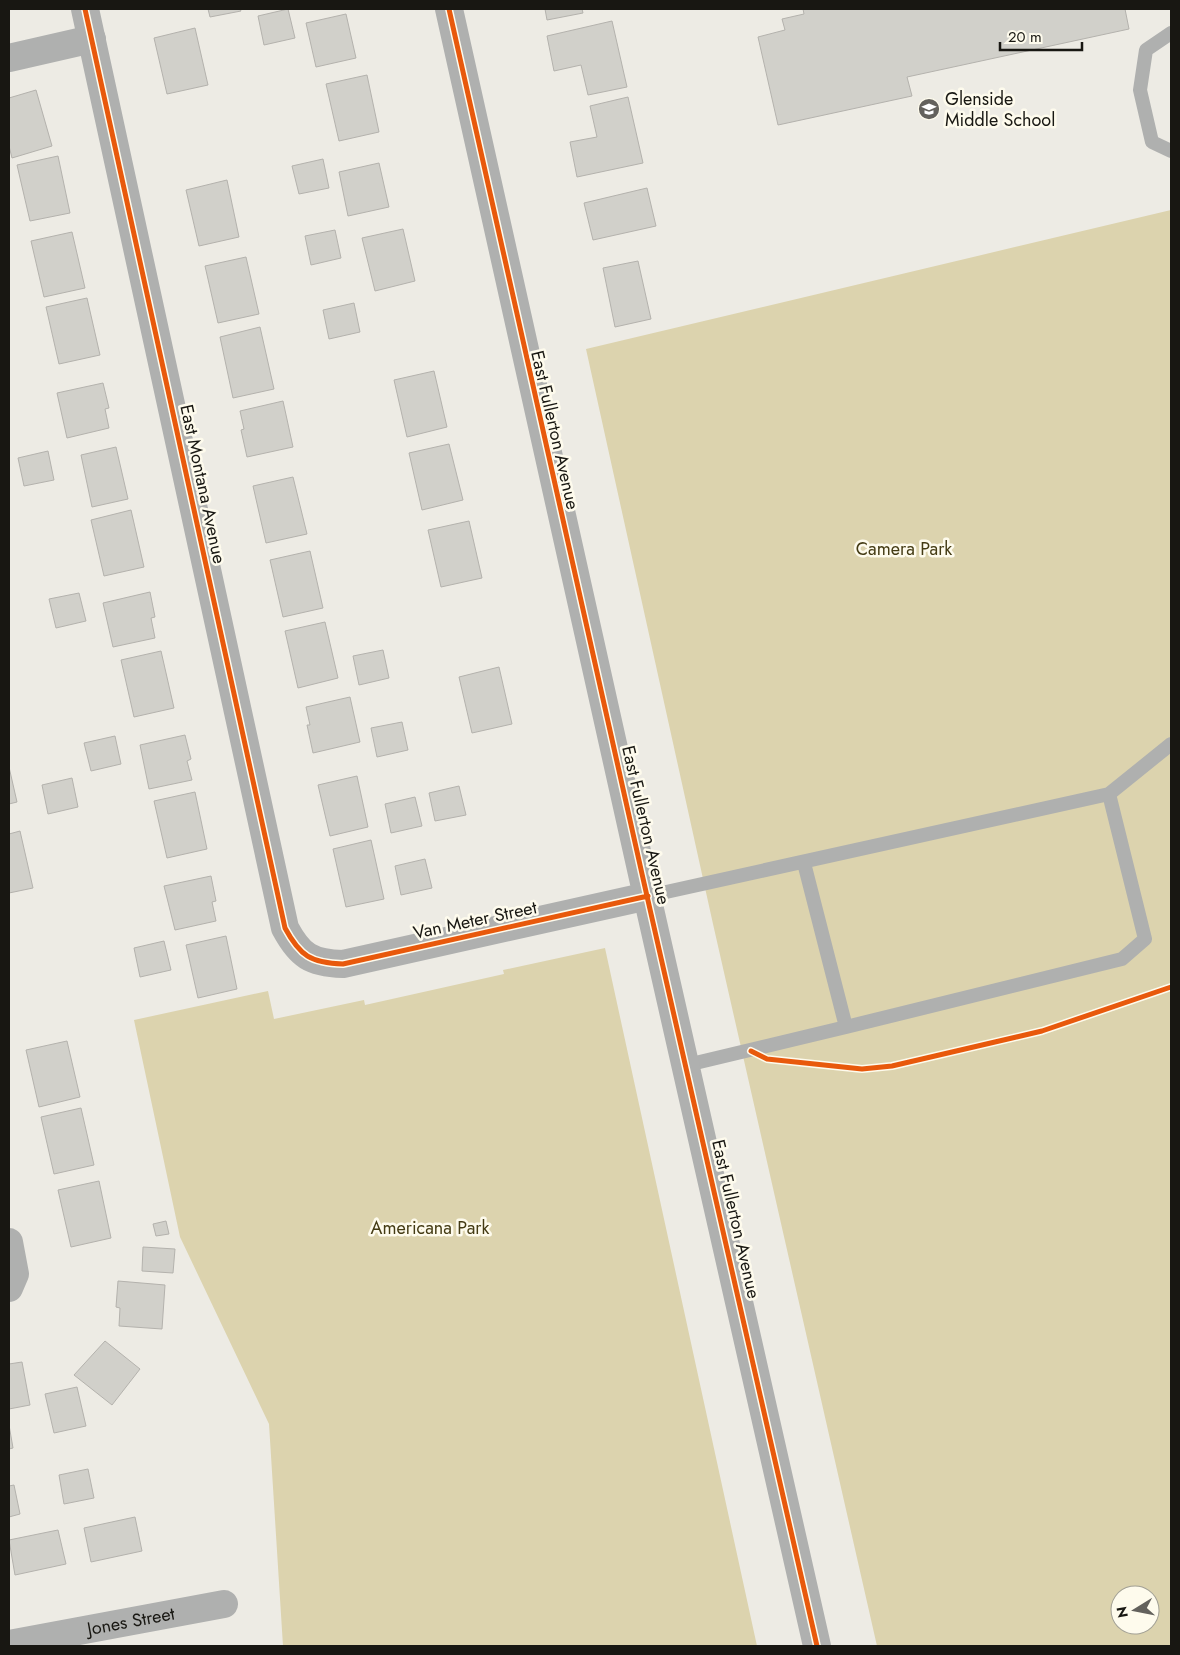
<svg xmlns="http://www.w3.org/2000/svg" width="1180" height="1655" font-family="Jost,sans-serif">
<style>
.green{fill:#dcd3ae;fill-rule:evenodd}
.building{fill:#d1d0ca;stroke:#b4b2ad}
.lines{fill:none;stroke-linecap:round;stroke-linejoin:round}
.service{stroke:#afb0af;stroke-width:14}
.minor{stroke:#afb0af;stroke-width:28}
.cycleway-casing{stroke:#fefbed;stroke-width:8}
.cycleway{stroke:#e8590c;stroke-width:5}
.labels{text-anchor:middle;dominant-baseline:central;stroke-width:5;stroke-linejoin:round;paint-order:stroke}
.poi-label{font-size:18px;fill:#181712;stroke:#fefbed;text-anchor:start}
.street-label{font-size:18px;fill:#181712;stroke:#fefbed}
.park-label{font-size:18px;fill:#443b14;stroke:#fefbed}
</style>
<rect width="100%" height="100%" fill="#edebe4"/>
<path class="green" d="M1171,210V1646H877L713,924L586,349ZM1120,1595H1150V1625H1120Z
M605,948L757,1646H283L269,1424L180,1237L134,1020L268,991L274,1019L364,1000L365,1005L504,974L503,970Z"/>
<path class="building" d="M208,9H240L241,11L210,17Z
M288,9L295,38L264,45L258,16Z
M545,9H582L583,13L547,20Z
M803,9H1125L1129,29L907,77L912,96L778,125L758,37L785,30L782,19L804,14Z
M346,14L356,58L316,67L306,23Z
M612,21L627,87L588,95L581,65L554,71L547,36Z
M195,28L208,85L167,94L154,38Z
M367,75L379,132L339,141L326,84Z
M36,90L52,146L12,158L9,146V98Z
M628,97L643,163L577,177L570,142L597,137L590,106Z
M58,156L70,213L30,221L17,165Z
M323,159L329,188L299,194L292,166Z
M379,163L389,207L348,216L339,172Z
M227,180L239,237L199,246L186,190Z
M647,188L656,226L593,240L584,203Z
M403,229L415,281L375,291L362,238Z
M335,230L341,258L311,265L305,236Z
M72,232L85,288L44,297L31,241Z
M246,257L259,314L218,323L205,266Z
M638,261L651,319L615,327L603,268Z
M87,298L100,355L59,364L46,307Z
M354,303L360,332L329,339L323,310Z
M260,327L274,389L233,398L220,337Z
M434,371L447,427L407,437L394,380Z
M103,383L109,408L105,409L109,428L67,438L57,393Z
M283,401L293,447L247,457L241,430L244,429L240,411Z
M449,444L463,500L422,510L409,453Z
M116,447L128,499L92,507L81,455Z
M48,451L54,480L24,486L18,458Z
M293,477L307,534L266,543L253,486Z
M131,510L144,567L104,576L91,520Z
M469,521L482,578L441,587L428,530Z
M310,551L323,608L283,617L270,560Z
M150,592L155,617L151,618L155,638L113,647L103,603Z
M79,593L86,621L56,628L49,599Z
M325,622L338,678L298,688L285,631Z
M383,650L389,678L359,685L353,656Z
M161,651L174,708L134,717L121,660Z
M499,667L512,724L472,733L459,677Z
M350,697L360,742L313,753L307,725H310L306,707Z
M402,722L408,750L377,757L371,728Z
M185,735L191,759L187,761L192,780L149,789L140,745Z
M115,736L121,764L91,771L84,743Z
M9,767L17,802L9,804Z
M357,776L368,827L330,836L318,785Z
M72,778L78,807L48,814L42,785Z
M459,786L466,815L435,821L429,793Z
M195,792L207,849L167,858L154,801Z
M415,797L422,826L391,833L385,804Z
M20,831L33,888L9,893V834Z
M371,840L384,899L346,907L333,849Z
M425,859L432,888L401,895L395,866Z
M211,876L216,901L212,902L216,921L175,930L164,886Z
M226,936L237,989L198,998L186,945Z
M164,941L171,970L140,977L134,948Z
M67,1041L80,1097L39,1107L26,1050Z
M81,1108L94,1165L54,1174L41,1117Z
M99,1181L111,1238L71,1247L58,1190Z
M166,1221L169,1234L156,1236L153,1224Z
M143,1247L175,1249L173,1273L142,1271Z
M118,1281L165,1285L162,1329L119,1326L120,1308L116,1307Z
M105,1341L140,1369L112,1405L74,1375Z
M22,1362L30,1405L9,1409V1364Z
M77,1387L86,1426L54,1433L45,1394Z
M9,1425L13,1448L9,1449Z
M88,1469L94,1498L64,1504L59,1475Z
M14,1485L20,1514L9,1517V1486Z
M135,1517L142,1551L91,1562L84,1528Z
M58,1530L66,1564L15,1575L9,1540Z"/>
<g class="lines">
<path class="service" d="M1171,33L1146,50L1140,90L1152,142L1171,151
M648,896L1109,794L1171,744
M846,1027L1122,959L1145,939L1109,794
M687,1065L846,1027L804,863"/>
<g class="minor">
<path d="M85,9L285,928C300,956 311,963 343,964L648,896"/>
<path d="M449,9C567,556 695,1100 817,1646"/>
<path d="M9,58L92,39"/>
<path d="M9,1242L15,1274L9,1288"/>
<path id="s1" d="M9,1644L224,1604"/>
</g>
<g class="cycleway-casing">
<path id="cycleway" d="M85,9L285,928C300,956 311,963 343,964L648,896
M449,9C567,556 695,1100 817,1646
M751,1051L767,1059L862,1069L892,1066L1042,1031L1171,987"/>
</g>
<use href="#cycleway" class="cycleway"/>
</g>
<defs>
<g id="school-disc" transform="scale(1.125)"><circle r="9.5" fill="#63615c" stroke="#fefbed"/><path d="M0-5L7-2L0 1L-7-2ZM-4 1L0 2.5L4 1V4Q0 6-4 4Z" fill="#fff"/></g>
</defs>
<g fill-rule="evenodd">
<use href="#school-disc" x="929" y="109"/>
</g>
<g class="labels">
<g class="poi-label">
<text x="945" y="99">Glenside<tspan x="945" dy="21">Middle School</tspan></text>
</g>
<g class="street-label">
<text transform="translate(555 430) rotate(77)">East Fullerton Avenue</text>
<text transform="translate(203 484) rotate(78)">East Montana Avenue</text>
<text transform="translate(646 825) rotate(77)">East Fullerton Avenue</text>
<text transform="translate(475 920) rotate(-12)">Van Meter Street</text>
<text transform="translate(736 1219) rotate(77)">East Fullerton Avenue</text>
<text stroke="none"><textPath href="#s1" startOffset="124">Jones Street</textPath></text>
</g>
<g class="park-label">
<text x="904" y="549">Camera Park</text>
<text x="430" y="1228">Americana Park</text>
</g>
</g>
<rect width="1180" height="1655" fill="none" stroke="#181712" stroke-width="20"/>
<g transform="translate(1135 1610) rotate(260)"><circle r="24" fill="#fefbed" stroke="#a2a095"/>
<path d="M0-4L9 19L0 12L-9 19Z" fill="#63615c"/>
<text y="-8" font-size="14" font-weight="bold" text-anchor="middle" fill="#181712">N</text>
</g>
<path d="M1000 42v8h82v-8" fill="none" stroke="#181712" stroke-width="2.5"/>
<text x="1008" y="42" font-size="15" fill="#181712" stroke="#fefbed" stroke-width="4" paint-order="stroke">20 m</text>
</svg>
